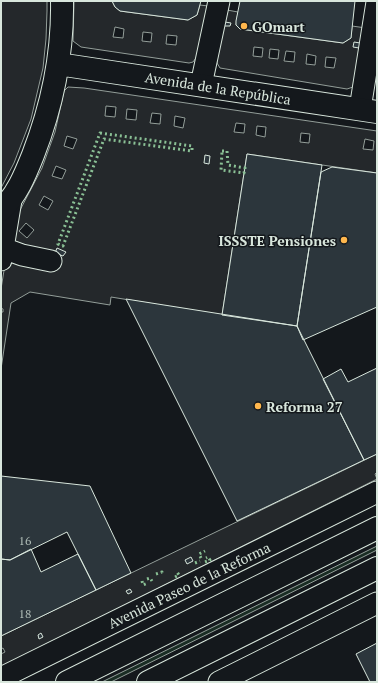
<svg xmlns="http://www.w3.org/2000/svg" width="378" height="683" font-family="'PT Serif',serif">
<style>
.green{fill:#1a2d24;stroke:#939e99}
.parking{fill:#24282b;stroke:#939e99;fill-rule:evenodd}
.building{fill:#2c363c;stroke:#d8e6dc}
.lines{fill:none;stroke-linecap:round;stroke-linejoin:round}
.minor-casing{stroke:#d8e6dc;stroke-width:23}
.major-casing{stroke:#d8e6dc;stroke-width:24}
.minor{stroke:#14181c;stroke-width:21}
.major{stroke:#14181c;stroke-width:22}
.hedge{stroke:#8ac095;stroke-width:3;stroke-dasharray:2 3;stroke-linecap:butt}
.poi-dot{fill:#ffb74d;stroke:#14181c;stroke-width:1.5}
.labels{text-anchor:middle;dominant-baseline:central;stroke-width:3;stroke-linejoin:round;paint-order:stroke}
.number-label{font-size:12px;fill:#adbab4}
.poi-label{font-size:14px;font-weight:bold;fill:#d8e6dc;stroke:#14181c;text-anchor:start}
.street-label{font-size:14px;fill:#d8e6dc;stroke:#14181c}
</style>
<rect width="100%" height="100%" fill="#14181c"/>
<path class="green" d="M377,546V550L111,682H102Z"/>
<path class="parking" d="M1,1H47V11L46,39L43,68L31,119L14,163L1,188Z
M74,1H112L115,7L120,11L188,20L197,15L200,5L208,6L198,55L193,62L189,63L81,47L73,41ZM115,27L124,29L123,38L113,37ZM143,32L152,33L151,42L142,41ZM167,35L177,36L176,45L166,44Z
M227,10L238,12L236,25L240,29L343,43L351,38L352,26L366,28L356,84L353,87L347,89L220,68L217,63V57ZM254,47L263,48L262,57L253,56ZM270,49L279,50L278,59L269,58ZM286,51L295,52L294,62L284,61ZM307,54L316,56L315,65L306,64ZM326,57L336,58L334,68L325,67Z
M68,87L84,88L377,131V173L247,154L222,315L111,297L110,305L30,292L11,303L1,369V312H3V309L1,308V289L12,221L19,212L42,168L55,132L64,91ZM106,106L116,107L115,117L105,116ZM127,109L137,110L136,120L126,119ZM152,113L161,114L160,124L150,123ZM175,116L185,118L183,128L174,126ZM236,123L245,124L244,133L234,132ZM257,126L266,127L265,137L256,135ZM301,133L310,134L309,143L300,142ZM67,136L77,139L73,149L64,146ZM365,139L374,141L373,150L363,149ZM56,166L66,170L62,179L52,176ZM44,196L53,201L48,210L39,205ZM26,223L34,230L27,238L19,231Z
M377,454V472L375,474L377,479L1,667V654L5,652L3,648L1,649V636Z"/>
<path class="building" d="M112,1H201L197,15L188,20L120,11L115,7Z
M240,1H355L351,38L343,43L240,29L236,25V21Z
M225,22L231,23L230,26H224Z
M354,42L360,43L359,48L353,47Z
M247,154L322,165L297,326L222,315Z
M205,155L210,156L209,164L204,163Z
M332,167L377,173V307L303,340L297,326L321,172Z
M57,248L66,252L63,256L55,253Z
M126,299L297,326L364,460L237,521Z
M377,368V454L364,460L323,379L341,369L348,382Z
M1,476L90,486L131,573L96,590L67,532L10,560L1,559Z
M31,549L41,572L78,554L96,590L1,636V559L10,560Z
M191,557L193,561L187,564L185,560Z
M130,589L132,592L128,594L126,591Z
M41,633L43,637L39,639L38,635Z
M377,643V682H370L356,654Z"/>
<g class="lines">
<g class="minor-casing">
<path id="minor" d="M201,85L219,1
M360,109L377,2
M3,248L22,255L51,261
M1,260L11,200
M1,678L377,492
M219,682L377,603"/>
</g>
<g class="major-casing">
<path id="major" d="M58,64L377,112
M1,210C17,195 25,175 33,155C52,106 63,54 62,1
M67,682L377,528
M148,682L377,568"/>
</g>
<use href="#minor" class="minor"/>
<use href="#major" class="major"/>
<path class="hedge" d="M100,133L192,146V151L104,139L63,246L58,244Z
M222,151H227L228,165L245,168L244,173L221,170Z
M201,558L199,554L205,551
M205,562L210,560L208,557L206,558
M195,563L200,561
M156,574L162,572L163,575
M175,577L179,575L177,572
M147,579L150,578L152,581
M142,581L143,585L148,583"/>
</g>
<g class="poi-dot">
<circle cx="244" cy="26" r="4"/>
<circle cx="344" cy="240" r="4"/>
<circle cx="258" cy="406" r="4"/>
</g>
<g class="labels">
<g class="number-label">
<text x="25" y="540">16</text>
<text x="25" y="613">18</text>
</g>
<g class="poi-label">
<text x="252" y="26">GOmart</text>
<text x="336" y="240" text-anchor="end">ISSSTE Pensiones</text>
<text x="266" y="406">Reforma 27</text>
</g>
<g class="street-label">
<text transform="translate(218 88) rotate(9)">Avenida de la República</text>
<text transform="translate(189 585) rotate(-26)">Avenida Paseo de la Reforma</text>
</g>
</g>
<rect width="378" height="683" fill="none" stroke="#d8e6dc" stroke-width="4"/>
</svg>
